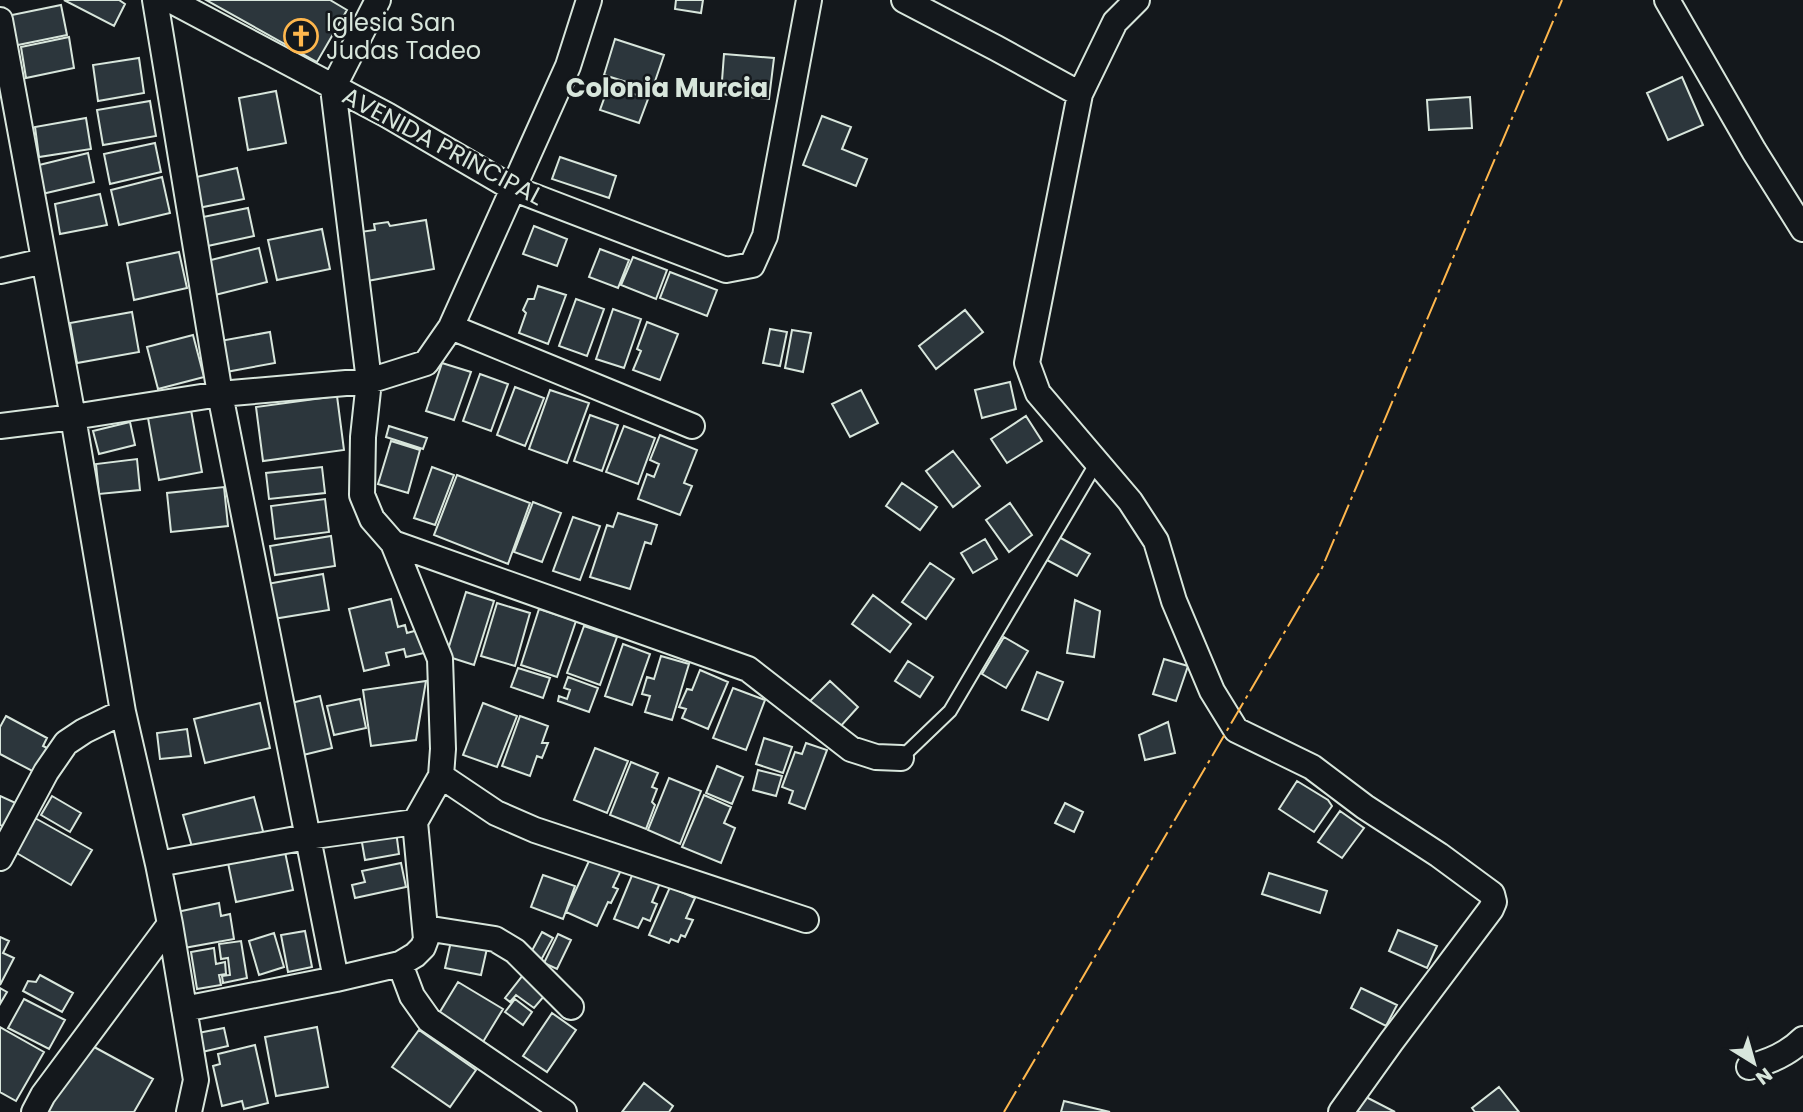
<svg xmlns="http://www.w3.org/2000/svg" width="1803" height="1112" font-family="Poppins,sans-serif">
<style>
.building{fill:#2c363c;stroke:#d8e6dc;stroke-width:2}
.lines{fill:none;stroke-linecap:round;stroke-linejoin:round}
.service-casing{stroke:#d8e6dc;stroke-width:16}
.minor-casing{stroke:#d8e6dc;stroke-width:28}
.service{stroke:#14181c;stroke-width:12}
.minor{stroke:#14181c;stroke-width:24}
.power{stroke:#ffb74d;stroke-width:2;stroke-dasharray:24 5 3.5 5;stroke-linecap:butt}
.labels{text-anchor:middle;dominant-baseline:central;stroke-width:5;stroke-linejoin:round;paint-order:stroke}
.poi-label{font-size:24px;fill:#d8e6dc;stroke:#14181c;text-anchor:start}
.street-label{font-size:24px;fill:#d8e6dc;stroke:#14181c}
.neighbourhood-label{font-size:26px;font-weight:bold;fill:#d8e6dc;stroke:#14181c}
</style>
<rect width="100%" height="100%" fill="#14181c"/>
<path class="building" d="M64,0H119L125,4L114,26Z
M206,0H330L347,10L317,62Z
M676,0H703L701,13L675,9Z
M61,5L67,35L13,46L7,16Z
M69,37L74,68L26,78L21,47Z
M615,39L664,55L652,90L604,75Z
M724,54L774,58L769,99L721,94Z
M139,58L144,93L98,101L93,65Z
M1682,77L1703,125L1668,140L1647,93Z
M609,85L648,99L639,123L600,110Z
M276,91L286,143L248,150L239,98Z
M1470,97L1472,128L1429,130L1427,100Z
M150,101L156,136L103,145L97,110Z
M822,116L851,127L842,149L867,159L856,186L803,165Z
M86,118L91,149L39,157L35,127Z
M155,143L161,172L110,184L104,154Z
M88,153L94,182L42,194L35,166Z
M560,157L616,176L609,198L552,179Z
M237,168L244,199L198,208L192,178Z
M162,177L170,213L119,225L111,190Z
M100,194L107,225L60,234L55,204Z
M248,208L254,236L203,247L198,218Z
M426,220L434,269L367,281L360,232L375,230L374,224L388,222L390,226Z
M534,226L567,239L557,266L523,254Z
M322,229L330,269L277,280L268,240Z
M259,248L267,282L215,295L207,261Z
M600,249L629,260L618,288L589,277Z
M179,252L187,288L134,300L127,263Z
M633,257L667,270L656,299L621,285Z
M670,272L717,290L707,316L660,298Z
M538,286L566,295L548,344L519,333L526,313L523,310L528,299H534Z
M576,299L604,309L587,356L559,346Z
M613,309L641,319L624,368L596,359Z
M965,310L983,332L936,369L919,346Z
M132,312L139,352L77,363L70,323Z
M647,322L678,334L660,380L633,370L641,351L637,349Z
M770,329L787,332L780,366L763,363Z
M792,330L811,333L803,372L785,368Z
M270,332L275,363L226,372L220,341Z
M193,335L204,377L158,389L147,347Z
M442,363L471,372L454,420L426,411Z
M480,374L508,384L491,431L463,421Z
M1010,382L1016,409L982,418L975,390Z
M515,387L544,398L525,446L497,435Z
M550,390L589,403L567,463L529,449Z
M861,390L878,423L850,437L832,404Z
M337,396L344,450L263,461L256,407Z
M191,410L202,472L159,480L148,418Z
M590,415L618,425L602,471L574,461Z
M1026,416L1042,441L1007,463L991,439Z
M130,422L135,445L99,454L93,431Z
M389,426L427,438L423,449L386,437Z
M624,426L655,438L638,484L606,472Z
M660,435L697,450L684,483L692,486L680,515L638,499L647,474L654,477L659,464L650,460Z
M391,441L420,450L408,493L378,484Z
M953,451L980,486L953,507L926,471Z
M137,459L140,490L99,494L96,464Z
M322,467L325,493L269,499L266,473Z
M432,467L454,475L435,525L414,518Z
M457,475L530,503L508,564L434,535Z
M902,483L937,507L920,530L886,506Z
M224,487L228,526L171,532L167,493Z
M325,499L329,532L275,539L271,506Z
M533,502L561,513L542,562L514,552Z
M1010,503L1032,535L1009,552L986,520Z
M618,513L657,525L651,544L645,542L630,589L590,577L607,525L613,527Z
M573,517L600,526L580,580L553,571Z
M331,536L335,566L275,575L270,546Z
M1057,536L1090,554L1077,576L1045,559Z
M985,539L997,559L973,573L961,553Z
M930,563L954,579L926,619L902,602Z
M323,574L329,610L273,619L267,584Z
M466,592L494,601L474,665L446,656Z
M873,595L911,624L890,652L852,624Z
M391,599L398,627L405,625L407,633L418,630L424,653L406,657L404,649L386,653L389,665L364,671L349,609Z
M1075,600L1100,611L1094,657L1067,653Z
M497,603L530,613L515,666L481,656Z
M539,609L576,621L557,677L521,665Z
M584,626L617,637L600,685L567,673Z
M1004,637L1028,651L1006,688L982,674Z
M623,644L650,654L632,705L605,696Z
M661,656L689,664L672,720L645,712L650,696L642,694L647,677L654,679Z
M1164,659L1188,666L1176,701L1153,694Z
M908,661L933,677L920,697L895,681Z
M518,668L550,678L543,698L511,687Z
M700,670L728,682L708,729L682,718L686,709L679,707L687,689L692,690Z
M1037,672L1063,682L1048,720L1022,710Z
M568,677L598,688L589,712L558,701L559,696L567,699L570,690L564,688Z
M426,681L416,740L371,746L363,690Z
M830,681L858,707L840,727L807,704Z
M733,688L765,700L746,750L713,738Z
M320,696L332,748L299,756L287,704Z
M360,699L366,728L334,735L327,706Z
M260,703L270,748L205,763L194,719Z
M483,703L517,716L497,767L463,755Z
M6,716L47,738L43,746L51,750L38,774L0,754V727Z
M520,716L548,726L542,743H548L542,758L537,756L530,776L502,766Z
M1168,722L1175,753L1145,760L1139,735Z
M187,729L191,756L160,759L157,733Z
M764,738L792,747L783,773L756,764Z
M806,743L827,750L805,809L789,803L793,791L782,787L795,752L802,754Z
M595,748L628,761L607,813L574,800Z
M631,762L658,773L652,787L657,789L652,802L655,805L646,829L610,815Z
M717,766L743,777L732,804L706,793Z
M758,770L782,776L776,796L753,790Z
M669,778L701,791L680,844L648,830Z
M1297,781L1328,800L1332,806L1314,832L1279,809Z
M704,795L731,807L724,823L735,828L721,863L682,847Z
M0,796L20,805L8,829L0,825Z
M52,796L81,813L70,832L41,815Z
M254,797L264,835L194,854L183,815Z
M1065,803L1083,812L1074,832L1055,823Z
M1340,811L1364,828L1342,858L1318,842Z
M35,818L92,850L71,885L15,852Z
M396,831L399,854L365,860L361,837Z
M285,852L293,890L236,902L228,863Z
M593,852L623,866L613,887L618,889L611,903L608,902L597,926L566,912Z
M401,863L406,887L355,898L352,885L365,882L362,871Z
M633,873L660,883L652,902L657,904L650,921L643,918L638,928L614,919Z
M1269,873L1327,891L1320,913L1262,894Z
M543,875L575,886L563,919L531,907Z
M670,887L695,898L686,918L693,920L685,937L681,935L678,942L671,939L669,943L649,935Z
M219,903L221,916L230,914L234,939L184,948L177,912Z
M1398,930L1437,946L1427,968L1389,951Z
M305,931L312,967L288,972L281,935Z
M542,932L553,938L540,962L529,956Z
M274,933L284,967L259,975L249,941Z
M558,934L571,940L557,969L544,963Z
M0,937L9,941L3,953L14,958L0,985Z
M452,937L488,944L481,975L445,968Z
M241,941L247,978L223,983L222,976L230,975L228,958L221,959L219,944Z
M214,948L216,964L225,962L226,974L219,975L221,985L197,989L191,952Z
M527,970L551,988L534,1008L516,995L510,1002L505,998Z
M40,975L73,993L62,1012L23,991L28,981L36,982Z
M458,982L503,1009L483,1042L438,1015Z
M0,988L7,992L0,1004Z
M1361,988L1397,1005L1386,1026L1351,1008Z
M24,999L65,1020L49,1049L8,1028Z
M515,999L532,1012L523,1025L505,1012Z
M552,1013L576,1030L547,1072L523,1056Z
M0,1027L44,1052L16,1101L0,1092Z
M317,1027L328,1087L276,1096L265,1037Z
M224,1028L228,1046L202,1052L198,1033Z
M419,1030L476,1070L450,1107L392,1067Z
M85,1042L153,1079L134,1112H46Z
M255,1045L268,1103L244,1109L242,1101L222,1106L213,1066L220,1064L218,1054Z
M644,1083L673,1106L669,1112H622Z
M1499,1087L1519,1112H1475L1472,1108Z
M1366,1097L1395,1112H1357Z
M1064,1101L1110,1112H1061Z"/>
<g class="lines">
<g class="service-casing">
<path id="service" d="M901,758L950,711L1097,462"/>
</g>
<g class="minor-casing">
<path id="minor" d="M155,0L220,394L336,979
M170,0L387,115L512,188L726,270L752,265L765,236L809,0
M904,0L996,48L1080,94
M1137,0L1115,22L1080,94L1027,363L1038,393L1130,501L1156,541L1174,601L1212,691L1236,730L1312,767L1365,807L1439,855L1492,894L1494,902L1491,909L1391,1042L1341,1112
M1667,0L1754,151L1803,229
M0,20L73,417L123,712L158,864L170,924L196,1080L189,1112
M333,88L378,0
M0,271L44,261
M451,327L692,426
M0,426L73,417L220,394L369,381L426,363L451,327L568,66L589,0
M393,543L748,669L851,749L876,757L901,758
M441,776L496,813L535,830L806,920
M0,858L46,772L66,743L84,731L123,712
M158,864L307,837L415,822
M425,928L495,939L515,951L571,1007
M400,964L412,996L429,1020L564,1112
M184,1009L336,979L400,964L415,955L423,947L426,939L415,822L441,776L443,749L440,659L393,543L372,519L362,495L363,437L369,381L333,88
M1749,1067C1769,1062 1788,1054 1803,1039
M34,1112L43,1095L170,924"/>
</g>
<use href="#service" class="service"/>
<use href="#minor" class="minor"/>
<path class="power" d="M1004,1112L1322,568L1562,0"/>
</g>
<defs>
<g id="church-ring" transform="scale(1.75)"><circle r="9.5" fill="#14181c" stroke="#ffb74d" stroke-width="1.5"/><path d="M-1.2-6h2.4v3.5h3.3v2.4h-3.3V6h-2.4V-.1h-3.3v-2.4h3.3Z" fill="#ffb74d"/></g>
</defs>
<g fill-rule="evenodd">
<use href="#church-ring" x="301" y="36"/>
</g>
<g class="labels">
<g class="poi-label">
<text x="326" y="22">Iglesia San<tspan x="326" dy="28">Judas Tadeo</tspan></text>
</g>
<g class="street-label">
<text transform="translate(443 146) rotate(28)">AVENIDA PRINCIPAL</text>
</g>
<g class="neighbourhood-label">
<text x="667" y="88">Colonia Murcia</text>
</g>
</g>
<g transform="translate(1754 1063) rotate(143)" stroke="#14181c" stroke-width="5" paint-order="stroke">
<path d="M0-5L12 26L0 18L-12 26Z" fill="#d8e6dc"/>
<text y="-10" font-size="19" font-weight="bold" text-anchor="middle" fill="#d8e6dc">N</text>
</g>
</svg>
